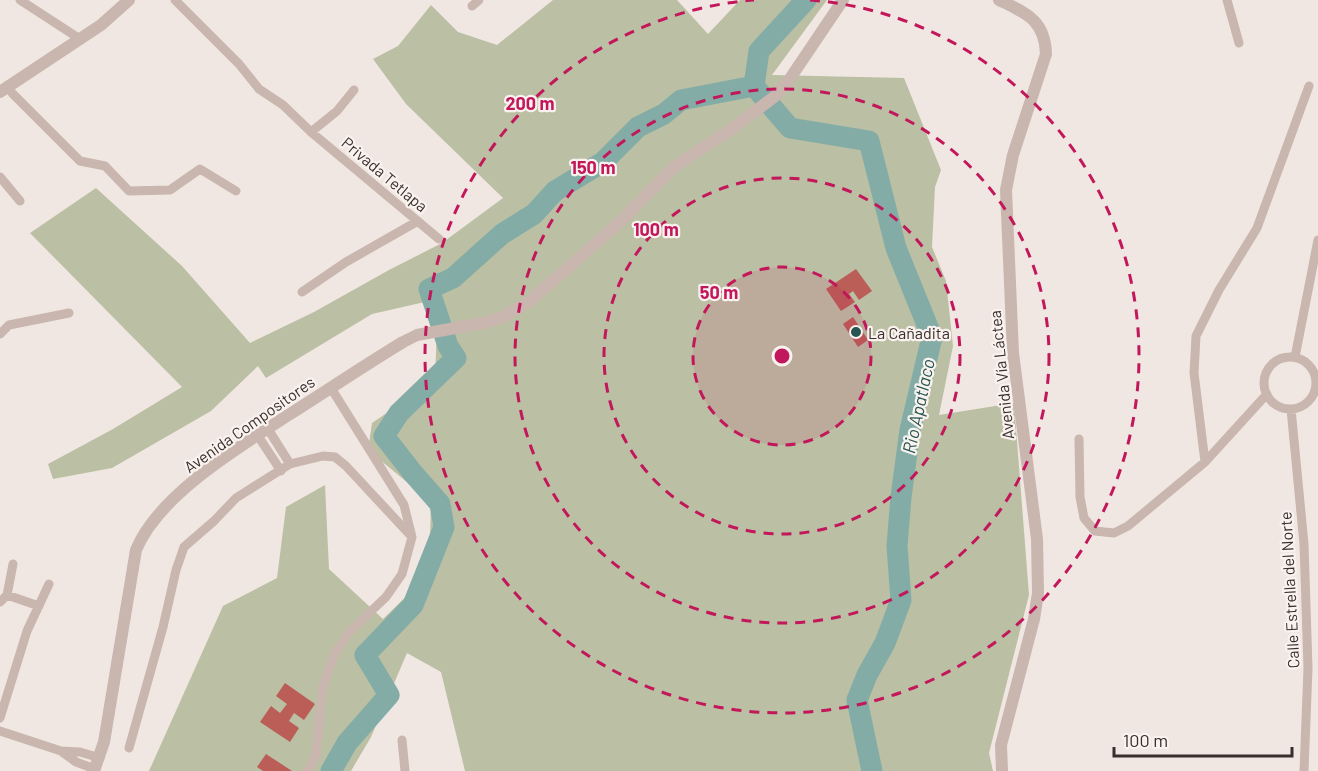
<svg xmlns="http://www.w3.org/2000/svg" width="1318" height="771" font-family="Barlow,sans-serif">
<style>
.green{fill:#bbbfa3}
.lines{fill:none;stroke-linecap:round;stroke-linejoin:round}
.river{stroke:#83aca6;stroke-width:21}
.building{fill:#ba5e57}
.minor{stroke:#c9b6ae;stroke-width:9}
.tertiary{stroke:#c9b6ae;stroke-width:12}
.ring{fill:none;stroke:#c2185b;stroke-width:3;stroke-dasharray:10 8}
.poi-dot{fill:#255651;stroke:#f9f2ee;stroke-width:2}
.labels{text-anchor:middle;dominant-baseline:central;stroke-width:4.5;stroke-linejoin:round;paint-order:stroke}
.street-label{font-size:16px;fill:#382e2c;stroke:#f9f2ee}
.poi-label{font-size:16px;fill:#382e2c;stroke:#f9f2ee;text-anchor:start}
.water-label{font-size:18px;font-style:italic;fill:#255651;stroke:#f9f2ee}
.centre{fill:#c2185b;stroke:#f9f2ee;stroke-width:3}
.ring-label{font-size:18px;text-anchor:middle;font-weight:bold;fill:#c2185b;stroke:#f9f2ee;stroke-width:4.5;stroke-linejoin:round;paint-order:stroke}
</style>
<rect width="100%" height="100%" fill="#f1e7e2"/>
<path class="green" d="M553,0H677L708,34L740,0H827L772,75L904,78L941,170L935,187L932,247L946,281L953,346L939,415L1014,403L1029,595L989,753L993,771H465L441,672L407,653L371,737L351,771H149L223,606L277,578L286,507L325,485L329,569L383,619L429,574L431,502L368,450L372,423L435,380L438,299L372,314L266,378L258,366L211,411L112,468L53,479L48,464L113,429L182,387L30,233L96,188L182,266L250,343L314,312L389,270L442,243L503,198L406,104L373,59L398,46L431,5L458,32L497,45Z"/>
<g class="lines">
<path class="river" d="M806,0L759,51L754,86L790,128L869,141L896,248L932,337L910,430L901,497L897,546L901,600L885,643L867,675L857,700L872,771
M331,771L347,743L389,695L365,655L413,605L444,527L440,504L412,472L384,436L399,413L456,358L448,346L429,289L453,278L502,234L534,214L555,191L603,162L638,127L664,114L681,100L754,86"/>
</g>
<path class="building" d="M856,269L872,291L859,300L853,291L849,294L855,302L841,311L826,289Z
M853,317L868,340L858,347L843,324Z
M285,683L315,704L304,720L294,713L289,721L299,728L290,742L260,722L271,706L280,713L287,704L276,696Z
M266,754L292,771H263L257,767Z"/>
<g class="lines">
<path class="minor" d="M20,0L80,39
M175,0L239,64L259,89L283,105L311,132L439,239
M1227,0L1239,43
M472,6L479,0
M7,86L12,93L80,161L105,166L129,191L170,190L200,169L236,191
M311,132L337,111L354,90
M0,177L20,201
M302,292L346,262L418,221
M0,334L9,325L69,313
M1295,357L1318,240
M1264 383a26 26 0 1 1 52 0a26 26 0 1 1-52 0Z
M1291,409L1304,544L1308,668L1304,771
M268,429L290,464
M258,436L281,471
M1079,439L1080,497L1084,518L1095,531L1114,533L1128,526L1205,462L1267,394
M1205,462L1194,373L1196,336L1219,290L1257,228L1309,86
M7,595L13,564
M0,602L7,595L39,606
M0,718L27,631L49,584
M0,731L61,751L80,752L100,758
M402,740L405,771
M129,748L163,627L176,570L184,547L214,521L236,498L290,464L323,456L335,457L346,466L412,537
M61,751L76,762L95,769
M308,771L316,755L322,690L334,655L349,632L386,597L402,574L412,537L404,505L331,388"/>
<path class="tertiary" d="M999,0C1026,13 1045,20 1046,54L1013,155L1006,190L1013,353L1037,539L1038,593L1034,619L1001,745L1002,771
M0,92L101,25L129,0
M94,771L104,742L136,550C159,494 241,446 290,414C328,390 365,365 403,342L417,335L488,322L503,317L530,301L619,223L674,167L733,128L774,97L789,80L843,0"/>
</g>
<circle cx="782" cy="356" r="89" fill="#c2185b" fill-opacity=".12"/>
<g class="ring">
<circle cx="782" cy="356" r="89"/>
<circle cx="782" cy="356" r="178"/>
<circle cx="782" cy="356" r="267"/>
<path d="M810 0A357 357 0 1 1 754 0"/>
</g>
<circle class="poi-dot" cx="856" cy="332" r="6"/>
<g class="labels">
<g class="street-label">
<text transform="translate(385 174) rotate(40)">Privada Tetlapa</text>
<text transform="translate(1001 375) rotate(-96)">Avenida Vía Láctea</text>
<text transform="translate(249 424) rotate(-35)">Avenida Compositores</text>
<text transform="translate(1289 590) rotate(-93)">Calle Estrella del Norte</text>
</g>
<g class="poi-label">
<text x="868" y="332">La Cañadita</text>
</g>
<g class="water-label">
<text transform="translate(918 406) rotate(-78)">Rio Apatlaco</text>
</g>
</g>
<circle cx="782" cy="356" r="9" class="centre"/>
<g class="ring-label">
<text x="530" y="110">200 m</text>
<text x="593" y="174">150 m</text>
<text x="656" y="236">100 m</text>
<text x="719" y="299">50 m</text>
</g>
<path d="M1114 747v9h178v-9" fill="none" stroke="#382e2c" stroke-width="3"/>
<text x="1123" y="747" font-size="18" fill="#382e2c" stroke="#f9f2ee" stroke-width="4.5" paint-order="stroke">100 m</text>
</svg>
